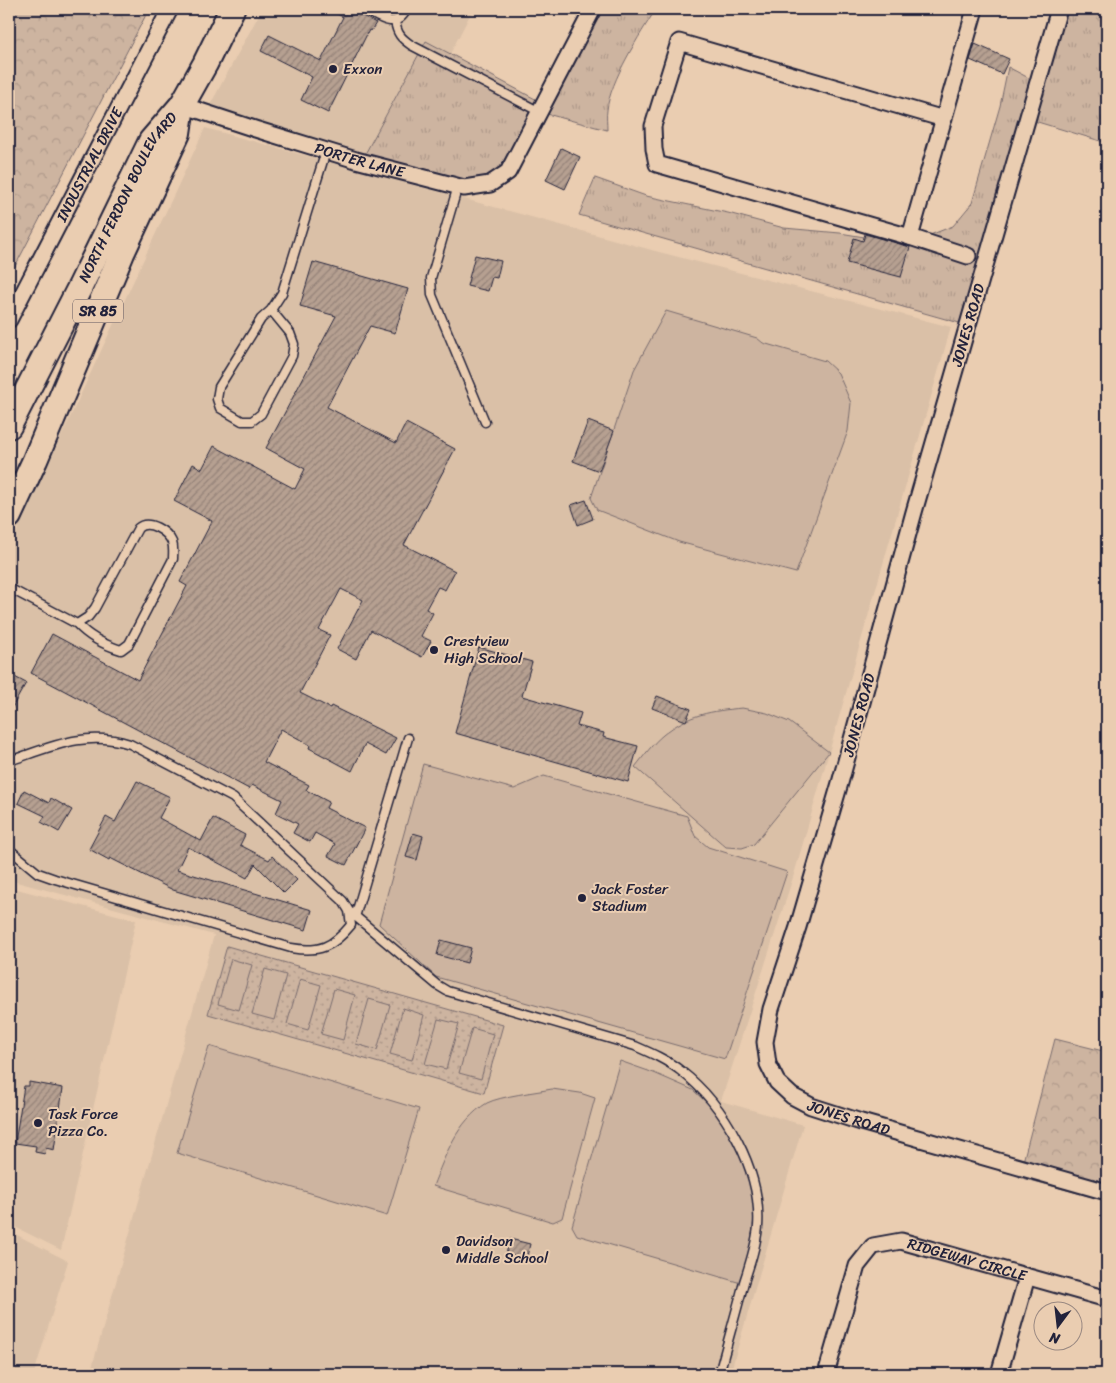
<svg xmlns="http://www.w3.org/2000/svg" width="1116" height="1383" font-family="Sriracha,sans-serif">
<style>
.built{fill:#dac0a7}
.grass{fill:url(#grass-tufts);stroke:#786b6e}
.forest{fill:url(#forest-crowns);stroke:#786b6e}
.park{fill:url(#park-dots);stroke:#786b6e}
.garden{fill:#cdb4a0;stroke:#786b6e}
.building{fill:url(#building-hatch);stroke:#22223b}
.lines{fill:none;stroke-linecap:round;stroke-linejoin:round}
.lane-casing{stroke:#22223b;stroke-width:11}
.street-casing{stroke:#22223b;stroke-width:19}
.primary-casing{stroke:#22223b;stroke-width:28}
.lane{stroke:#eacdb1;stroke-width:8}
.street{stroke:#eacdb1;stroke-width:15}
.primary{stroke:#eacdb1;stroke-width:24}
.poi-dot{fill:#22223b;stroke:#eacdb1;stroke-width:2}
.labels{text-anchor:middle;dominant-baseline:central;stroke-width:4;stroke-linejoin:round;paint-order:stroke}
.shield{fill:#eacdb1;stroke:#5e555e;stroke-width:1}
.shield-label{font-size:14px;font-weight:bold;fill:#22223b}
.poi-label{font-size:15px;fill:#22223b;stroke:#eacdb1;text-anchor:start}
.street-label{font-size:15px;fill:#22223b;stroke:#eacdb1}
</style>
<defs>
<pattern id="grass-tufts" width="24" height="20" patternUnits="userSpaceOnUse" patternTransform="scale(1.25)"><rect width="24" height="20" fill="#cdb4a0"/><path d="M3 7l-1-3M5 7V3M7 7l1-3M15 17l-1-3M17 17v-4M19 17l1-3" fill="none" stroke="#b09a8b"/></pattern>
<pattern id="forest-crowns" width="20" height="18" patternUnits="userSpaceOnUse" patternTransform="scale(1.25)"><rect width="20" height="18" fill="#cdb4a0"/><path d="M2 6a3 3 0 1 1 6 0M12 15a3 3 0 1 1 6 0" fill="none" stroke="#b09a8b"/></pattern>
<pattern id="park-dots" width="8" height="8" patternUnits="userSpaceOnUse" patternTransform="scale(1.25)"><rect width="8" height="8" fill="#cdb4a0"/><path d="M2 2h.1M6 6h.1" fill="none" stroke="#b09a8b" stroke-width="1.8" stroke-linecap="round"/></pattern>
<pattern id="building-hatch" width="6" height="6" patternUnits="userSpaceOnUse" patternTransform="scale(1.25)"><rect width="6" height="6" fill="#b6a091"/><path d="M-1 1l2-2M0 6l6-6M5 7l2-2" fill="none" stroke="#948278"/></pattern>
</defs>
<rect width="100%" height="100%" fill="#eacdb1"/>
<filter id="ink" filterUnits="userSpaceOnUse"><feTurbulence type="fractalNoise" baseFrequency=".02" numOctaves="2"/><feDisplacementMap in="SourceGraphic" scale="10" xChannelSelector="R" yChannelSelector="G"/><feConvolveMatrix kernelMatrix="1 2 1 2 8 2 1 2 1" color-interpolation-filters="sRGB"/></filter>
<g filter="url(#ink)">
<path class="built" d="M262,9H473L450,54L426,42L365,154L209,107Z
M205,128L659,252L951,327L795,871L721,1101L803,1125L730,1374H90L214,935L9,880V548Z
M9,887L136,920L61,1250L9,1224Z
M9,1231L68,1261L34,1374H9Z"/>
<path class="grass" d="M601,9H656C640,34 610,81 607,110C606,116 607,123 607,130L547,114Z
M1061,9H1107V143L1031,120L970,326L579,215L595,178L646,196L728,213L784,228L840,233L907,244L953,226L972,203L1000,106L1008,67L1040,84Z
M426,41L539,101L503,167L489,177L465,180L365,154Z"/>
<path class="forest" d="M9,9H149L9,278Z
M1055,1039L1107,1052V1201L1019,1177Z"/>
<path class="park" d="M227,946L503,1025L484,1093L208,1014Z"/>
<path class="garden" d="M666,311L757,338L763,343L825,361L838,373L851,403L848,431L796,573L679,542L597,510L591,498L634,370Z
M742,708L767,713L789,722L829,752L754,844L742,848L726,847L635,767C644,756 653,743 663,735C688,714 712,711 742,708Z
M423,764L514,789L544,776L687,816L695,836L708,847L787,872L725,1059L436,977L379,924Z
M231,959L252,965L239,1010L218,1004Z
M265,969L286,975L274,1020L252,1014Z
M300,979L321,985L308,1030L287,1024Z
M334,989L355,995L343,1040L321,1034Z
M369,999L390,1005L377,1050L356,1044Z
M403,1008L424,1015L412,1060L390,1054Z
M438,1019L459,1024L446,1069L425,1064Z
M472,1028L493,1034L481,1079L459,1073Z
M209,1046L419,1109L387,1216L177,1153Z
M620,1061L654,1073L693,1090L720,1115L742,1153L756,1201L751,1243L741,1283L577,1235L572,1226Z
M552,1089L580,1093L595,1098L562,1218L553,1222L433,1186C445,1156 457,1121 487,1103C501,1096 536,1092 552,1089Z"/>
<path class="building" d="M328,9H349L376,23L371,31L369,30L328,113L301,100L312,77L261,51L269,35L321,61L343,17Z
M975,44L1009,59L1002,74L970,60Z
M561,148L580,157L565,189L546,180Z
M865,234L910,247L901,277L847,263L854,238L863,241Z
M475,255L501,261L497,278L492,277L488,291L467,286Z
M313,262L408,289L395,333L370,326L327,407L396,443L406,423L455,449L404,545L455,571L445,590L438,587L426,609L433,613L421,636L431,641L422,657L371,630L356,659L337,649L363,600L341,589L319,630L330,635L300,693L330,708L331,706L396,738L386,755L365,744L352,771L309,748L310,745L281,729L264,762L309,785L306,790L329,802L326,808L365,828L346,865L328,856L335,844L315,833L310,842L293,833L298,824L276,813L282,800L252,785L249,789L31,673L52,634L138,680L187,586L180,582L212,521L174,501L193,464L202,469L214,446L295,489L305,469L266,448L336,316L300,306Z
M588,421L614,431L599,471L573,461Z
M586,500L593,519L578,525L571,505Z
M479,647L532,662L522,696L581,713L577,726L604,733L603,737L638,746L628,782L455,733Z
M9,674L26,683L9,713Z
M657,696L691,709L686,721L652,708Z
M137,781L170,797L159,818L201,841L213,818L245,835L240,845L269,860L272,856L297,880L284,893L255,864L247,878L188,847L177,870L312,910L306,930L173,890L110,858L109,860L89,849L106,817L115,822Z
M24,790L49,803L51,798L72,810L59,832L41,822L45,816L18,803Z
M413,833L423,836L417,860L406,857Z
M441,940L471,948L467,963L437,955Z
M29,1082L63,1088L54,1150L46,1148L45,1154L35,1152L36,1146L15,1143L24,1086H29Z
M510,1239L530,1244L526,1260L506,1254Z"/>
<g class="lines">
<g class="lane-casing">
<path id="lane" d="M364,9C380,18 395,31 407,9
M395,21C397,34 401,38 411,45L540,112
M458,186L431,278L432,295L485,422
M271,310L290,333L294,344L292,356L261,414L252,421H242L220,408L217,399L219,387L261,319L271,310L282,293L326,151
M9,588L77,624C88,636 105,645 121,650L129,644L173,559C173,554 174,548 172,542C167,531 148,519 138,528L95,608L88,617L77,624
M9,761C51,747 85,730 130,744L233,798L343,901L349,911L351,925C333,947 319,953 291,948L55,879L38,873L9,849
M349,911L437,985L447,991L635,1046C651,1053 667,1060 681,1071C725,1105 762,1171 758,1227C756,1246 750,1264 744,1282C736,1313 727,1344 719,1374
M355,917L408,738"/>
</g>
<g class="street-casing">
<g id="street">
<path id="s1" d="M1059,9L914,512L840,783L798,927L771,1009L765,1042L768,1064L777,1082L792,1096L811,1106L861,1122L1107,1192"/>
<path id="s2" d="M182,105L255,129L356,160L464,188L490,184L508,172L593,9"/>
<path d="M944,119L679,42L653,126L654,149L657,164L910,237L968,256"/>
<path d="M910,237L975,9"/>
<path id="s3" d="M9,320L170,9"/>
<path id="s4" d="M826,1374L857,1266L873,1246L901,1241L1107,1299"/>
<path d="M999,1374L1027,1277"/>
</g>
</g>
<g class="primary-casing">
<g id="primary">
<path id="s5" d="M9,426L81,285L151,141L182,105L205,64L232,9"/>
<path d="M9,516L35,460L122,253L178,133L182,106"/>
</g>
</g>
<use href="#lane" class="lane"/>
<use href="#street" class="street"/>
<use href="#primary" class="primary"/>
</g>
</g>
<g class="poi-dot">
<circle cx="333" cy="69" r="5"/>
<circle cx="434" cy="650" r="5"/>
<circle cx="582" cy="898" r="5"/>
<circle cx="38" cy="1123" r="5"/>
<circle cx="446" cy="1250" r="5"/>
</g>
<g class="labels">
<rect class="shield" x="73" y="299.5" width="50" height="23" rx="4"/>
<g class="shield-label">
<text x="98" y="311">SR 85</text>
</g>
<g class="poi-label">
<text x="343" y="69">Exxon</text>
<text x="444" y="641">Crestview<tspan x="444" dy="17">High School</tspan></text>
<text x="592" y="889">Jack Foster<tspan x="592" dy="17">Stadium</tspan></text>
<text x="48" y="1114">Task Force<tspan x="48" dy="17">Pizza Co.</tspan></text>
<text x="456" y="1241">Davidson<tspan x="456" dy="17">Middle School</tspan></text>
</g>
<g class="street-label">
<text stroke="none"><textPath href="#s2" startOffset="186">PORTER LANE</textPath></text>
<text stroke="none"><textPath href="#s3" startOffset="175">INDUSTRIAL DRIVE</textPath></text>
<text stroke="none"><textPath href="#s5" startOffset="258">NORTH FERDON BOULEVARD</textPath></text>
<text transform="translate(968 325) rotate(-74)">JONES ROAD</text>
<text transform="translate(859 715) rotate(-75)">JONES ROAD</text>
<text stroke="none"><textPath href="#s1" startOffset="1198">JONES ROAD</textPath></text>
<text stroke="none"><textPath href="#s4" startOffset="235">RIDGEWAY CIRCLE</textPath></text>
</g>
</g>
<rect width="1116" height="1383" fill="none" stroke="#eacdb1" stroke-width="30"/>
<rect x="15" y="15" width="1086" height="1353" fill="none" stroke="#22223b" stroke-width="2" filter="url(#ink)"/>
<g transform="translate(1058 1326) rotate(195)"><circle r="24" fill="#eacdb1" stroke="#9a8982"/>
<path d="M0-4L9 19L0 12L-9 19Z" fill="#22223b"/>
<text y="-8" font-size="14" font-weight="bold" text-anchor="middle" fill="#22223b">N</text>
</g>
</svg>
